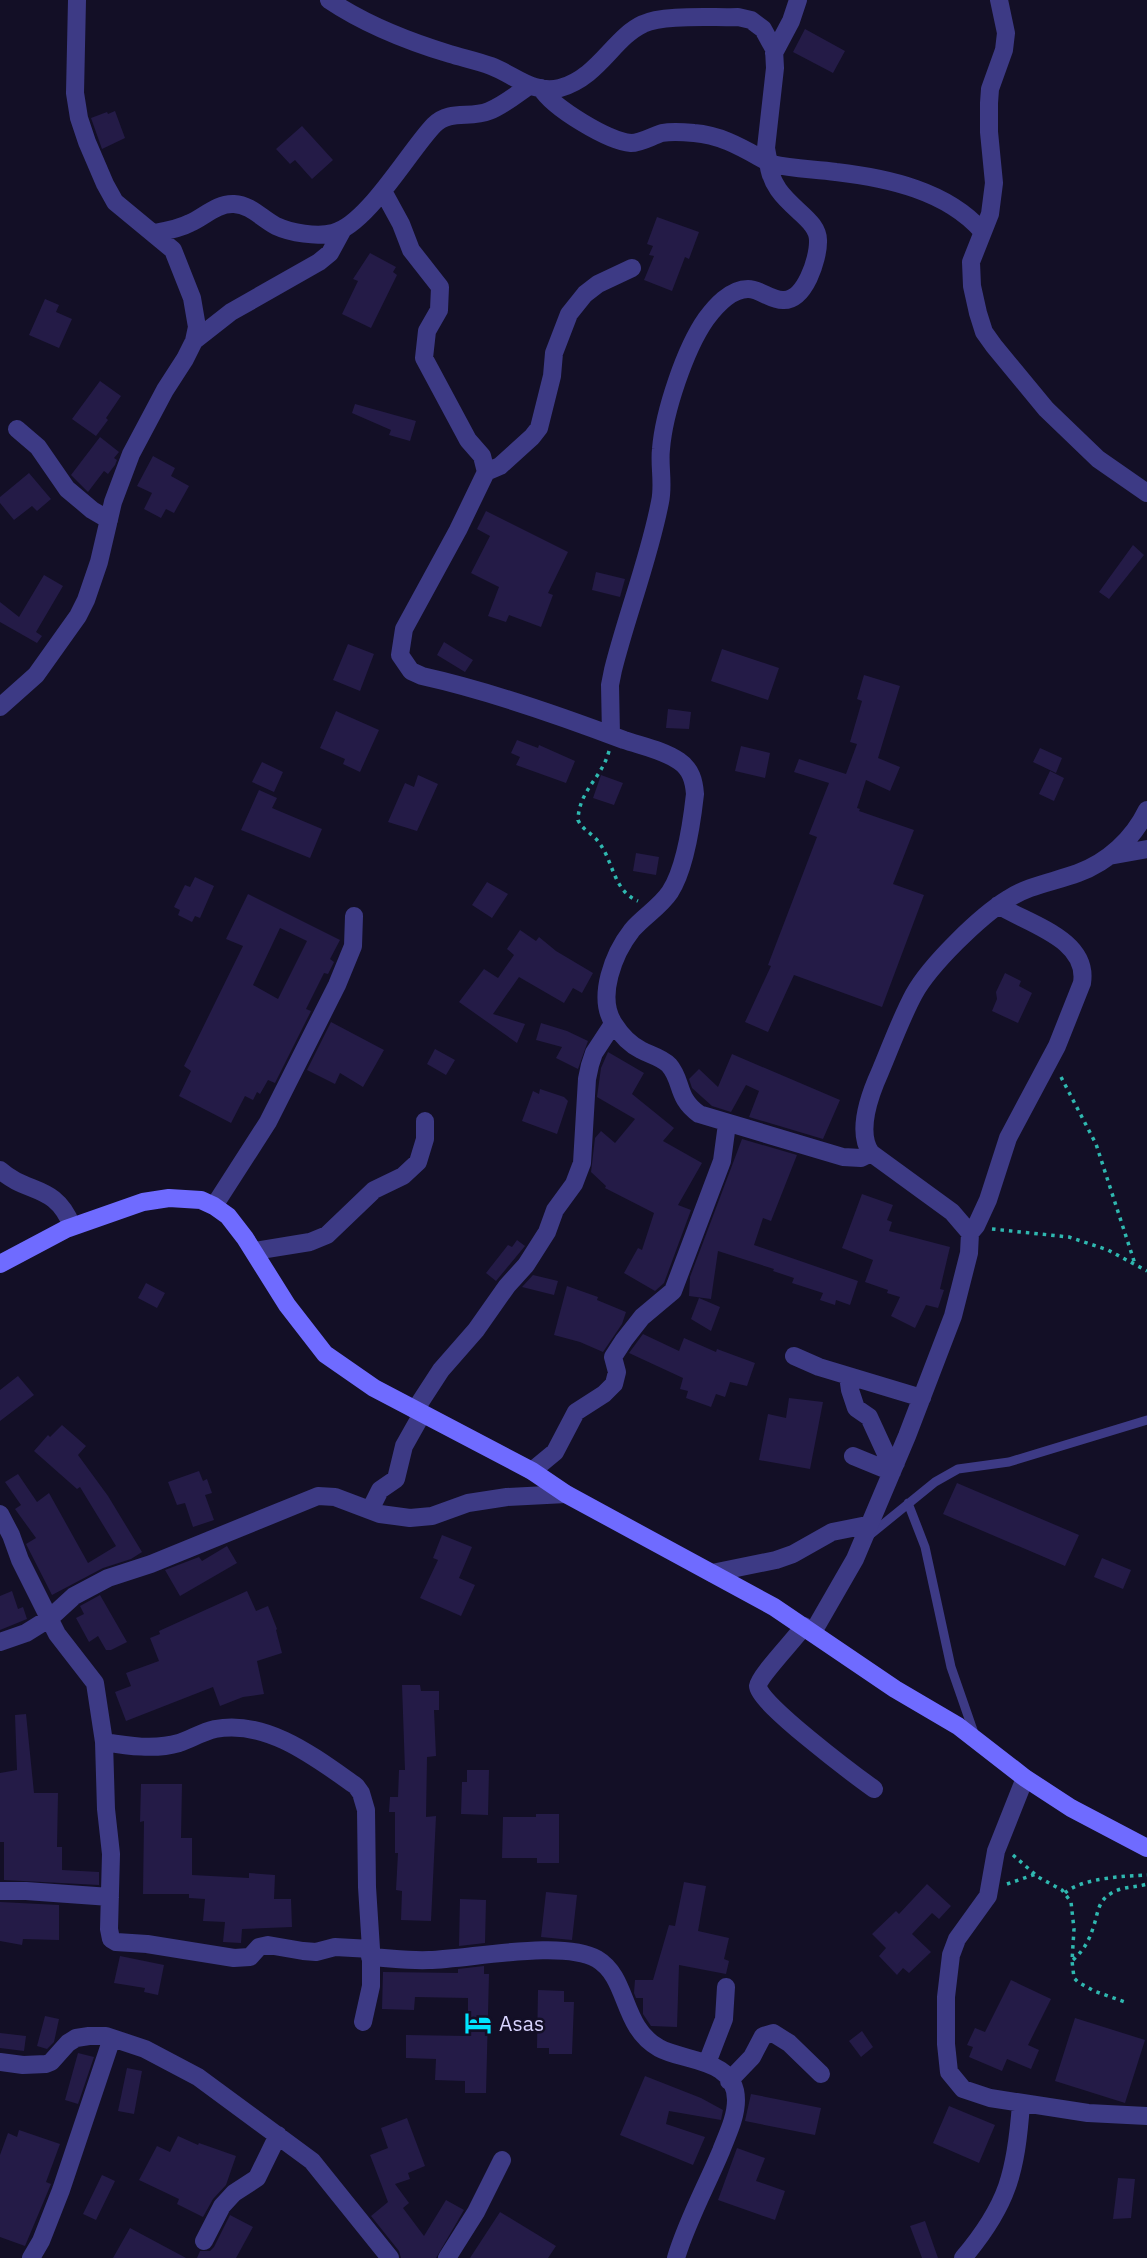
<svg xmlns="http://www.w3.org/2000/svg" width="1147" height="2258" font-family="'IBM Plex Sans',sans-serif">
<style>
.building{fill:#241b47;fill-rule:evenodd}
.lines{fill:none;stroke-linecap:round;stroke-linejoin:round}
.path{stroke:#2fb8b0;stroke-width:3.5;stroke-dasharray:3.5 5;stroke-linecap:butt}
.lane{stroke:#3d3a85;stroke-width:9}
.street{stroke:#3d3a85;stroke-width:18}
.secondary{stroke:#6f6bff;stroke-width:18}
.labels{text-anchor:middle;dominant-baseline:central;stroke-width:5;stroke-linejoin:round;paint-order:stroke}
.poi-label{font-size:21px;fill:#d9d4ff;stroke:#130f26;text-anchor:start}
</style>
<rect width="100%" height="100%" fill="#130f26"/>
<path class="building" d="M805,29L845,51L833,73L793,52Z
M115,111L125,138L102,149L91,118L107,112L108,114Z
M302,126L333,160L312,179L295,160L290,164L276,149Z
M657,217L699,232L689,259L685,257L672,291L644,280L654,256L649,255L653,246L647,244Z
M370,253L396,267L393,272L397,275L371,328L342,314L358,281L353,279Z
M45,299L59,305L56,312L72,319L59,348L29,335Z
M100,381L121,396L106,418L108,420L96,436L72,419Z
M355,404L416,421L410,441L389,435L391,430L352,413Z
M100,437L119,452L114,458L117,460L115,465L108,474L104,471L88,492L71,475Z
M153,456L175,468L171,476L189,486L174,513L166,509L161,518L144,509L152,493L137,486Z
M29,473L51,499L37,511L32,506L14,520L0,503V497Z
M486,511L568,552L548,593L553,595L541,627L509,615L506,622L488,616L499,587L471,573L490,536L477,529Z
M1133,545L1144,555L1109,599L1099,592Z
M596,572L625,579L620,597L592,590Z
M44,575L63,586L36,632L42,636L37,643L0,622V602L19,617Z
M444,642L473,660L465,672L437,655Z
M348,644L374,654L360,691L333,680Z
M722,649L779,668L768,700L711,681Z
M864,675L900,686L878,758L900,767L890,791L866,780L857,808L860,809L859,811L914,830L893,884L924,895L882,1007L794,975L768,1032L745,1022L771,966L768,965L817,837L809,834L829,783L794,772L799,759L846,774L857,744L850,742L862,701L857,699Z
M668,709L691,712L689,729L666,728Z
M336,711L379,730L360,772L343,764L345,759L320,748Z
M517,740L538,748L539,745L575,761L566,783L516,765L520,757L511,753Z
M741,746L770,753L765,778L735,771Z
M1040,748L1062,758L1056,773L1033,762Z
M262,762L283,772L274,792L252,782Z
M1050,771L1064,778L1054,801L1039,794Z
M418,775L438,784L417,831L388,822L405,783L414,787Z
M601,775L623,783L614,805L593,798Z
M259,790L277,798L272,808L322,829L310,858L241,830Z
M636,853L659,857L656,875L633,871Z
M195,877L214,886L200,918L195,916L192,922L178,915L180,910L174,907L185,885L190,887Z
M487,882L508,894L492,918L472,905Z
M248,894L340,940L330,959L334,962L328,974L324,973L306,1009L311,1011L275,1083L268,1080L260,1094L257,1092L253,1100L245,1096L231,1123L179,1096L191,1071L184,1066L243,946L226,939ZM280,928L307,941L278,999L253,985Z
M520,930L536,941L539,937L556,951L593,973L582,993L573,988L564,1003L519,977L493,1014L525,1024L517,1043L459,1002L484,969L498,978L514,955L507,949Z
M1005,973L1021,981L1019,986L1032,993L1018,1023L992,1011L997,999L996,992Z
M331,1022L384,1050L363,1087L340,1073L335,1084L307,1070Z
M541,1023L567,1031L588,1041L578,1069L556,1058L562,1047L536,1040Z
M435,1049L455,1060L446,1075L427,1064Z
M608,1052L644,1073L632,1094L674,1128L663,1141L702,1163L678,1205L691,1210L664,1283L655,1291L624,1273L638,1248L642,1250L654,1213L605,1188L606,1186L591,1172L595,1138L601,1131L615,1143L635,1119L597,1097L601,1068Z
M732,1054L840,1100L823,1139L749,1117L759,1091L746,1085L731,1112L712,1106L692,1088L689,1079L699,1069L718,1087Z
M540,1089L564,1097L568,1101L557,1134L522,1121L533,1091L539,1094Z
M742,1139L797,1155L771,1221L763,1218L754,1245L858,1281L850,1305L836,1300L835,1305L820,1300L823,1293L792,1283L794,1278L773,1271L774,1269L718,1251L711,1299L689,1296L690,1277Z
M862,1194L893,1205L887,1220L892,1222L889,1231L950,1247L940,1289L944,1290L938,1308L926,1305L915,1328L891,1316L900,1297L887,1293L888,1290L865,1282L873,1260L842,1248Z
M517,1240L525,1246L496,1281L486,1273L508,1245L512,1247Z
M533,1275L558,1281L554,1295L522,1287Z
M146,1283L165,1293L157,1308L138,1298Z
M567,1286L598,1297L597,1300L626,1312L622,1324L603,1352L580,1342L554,1335Z
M699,1298L720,1307L711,1331L691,1319Z
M643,1334L679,1351L684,1338L716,1352L717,1349L755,1363L747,1386L730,1382L725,1397L716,1394L711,1407L686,1398L688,1391L680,1389L683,1378L629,1353Z
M18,1376L34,1395L0,1421V1390Z
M789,1398L823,1402L810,1469L759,1460L768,1414L786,1418Z
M62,1425L86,1446L78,1455L108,1496L142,1552L131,1559L103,1568L52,1595L26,1544L36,1538L15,1509L21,1505L5,1482L18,1474L37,1502L49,1493L88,1563L116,1546L80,1487L77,1489L34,1451L48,1435L50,1437Z
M199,1471L203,1481L207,1479L212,1493L205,1495L214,1520L193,1527L185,1503L177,1505L168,1482Z
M957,1483L1079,1535L1065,1566L943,1514Z
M442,1535L472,1547L459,1578L475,1585L461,1616L420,1598L438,1560L433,1558Z
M227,1546L237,1563L180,1596L165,1570L199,1557L202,1561Z
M1102,1558L1131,1570L1123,1589L1094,1577Z
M12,1591L18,1609L23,1607L27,1619L0,1630V1596Z
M247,1591L256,1611L268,1606L277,1629L276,1630L282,1653L257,1661L264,1694L243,1697L220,1706L213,1687L126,1721L115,1692L131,1686L126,1673L159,1661L150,1638L160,1634L159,1631Z
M100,1595L127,1642L111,1650H106L98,1636L89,1642L76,1618L84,1614L80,1606Z
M402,1685H420L421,1691H439V1710H434L436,1756L427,1757L426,1817L436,1816L431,1921L401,1920L402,1891L396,1890L398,1853H395V1812H389L390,1797H398L399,1770H405Z
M26,1714L34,1793H58L57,1847H62V1870L99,1872V1885L4,1880V1842H0V1773L17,1770L15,1715Z
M467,1770H489L488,1815L461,1814L462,1782H467Z
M141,1784H182L181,1838H192V1875L249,1878V1873L275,1875L274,1899H291L292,1927L242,1929L241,1943L223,1942L225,1922L203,1921L205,1899L189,1898V1894H143L144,1821L140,1822Z
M536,1814H559V1863H537V1858H502L503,1817H536Z
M684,1882L706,1886L698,1931L729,1938L724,1959L729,1961L726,1974L679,1965L677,2027L651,2026L643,2014V1998H636L634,1993L635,1980H653L669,1925L675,1926Z
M927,1884L951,1906L939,1919L932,1913L912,1934L931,1952L909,1973L903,1968L897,1975L879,1956L886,1948L872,1934L896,1911L899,1914Z
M546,1892L577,1895L572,1940L541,1937Z
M460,1899L486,1900L485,1943L459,1946Z
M0,1902L59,1905V1940L23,1939L22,1945L0,1941Z
M120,1956L164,1965L158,1995L144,1992L145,1988L114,1983Z
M484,1966V1974H489L486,2093H465V2081L435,2080L436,2059L406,2058V2035L468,2036V1998L415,1997L414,2010L382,2009L383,1972L458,1973V1969Z
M1011,1980L1051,1999L1028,2045L1039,2050L1031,2069L1007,2059L1002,2071L969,2057L973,2047L967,2045L975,2028L985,2032Z
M538,1990L564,1991V2002H574L572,2054H549V2048H537Z
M45,2016L59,2019L54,2042L47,2049L37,2046Z
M1075,2018L1145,2040L1125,2103L1055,2081Z
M862,2031L873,2047L861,2057L849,2041Z
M0,2033L26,2036L24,2051L0,2048Z
M78,2053L94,2057L78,2104L65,2100Z
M127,2068L142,2071L134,2114L118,2111Z
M645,2076L701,2098L723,2110L721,2120L669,2111L666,2124L705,2137L693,2165L620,2135Z
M751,2094L821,2108L815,2135L745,2121Z
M949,2106L995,2125L979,2163L933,2143Z
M407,2118L425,2166L408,2173L410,2179L395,2184L409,2203L403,2208L424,2236L446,2200L464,2210L436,2258H401L399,2251L371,2216L388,2202L370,2155L388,2148L381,2128Z
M19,2130L60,2144L46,2182L51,2184L25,2246L0,2237V2155L8,2133L17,2137Z
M178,2136L198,2145L199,2143L236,2156L226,2185L213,2199L203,2217L177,2204L179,2199L139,2180L157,2146L170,2152Z
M737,2148L765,2158L756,2181L785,2191L775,2220L718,2200Z
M102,2175L115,2181L96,2220L83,2214Z
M1118,2178L1135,2179L1131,2218L1113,2219Z
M500,2212L556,2246L548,2258H470Z
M230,2215L253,2227L236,2258H197L200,2251H210L214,2247Z
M925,2221L938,2258H922L910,2226Z
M130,2228L186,2258H113Z"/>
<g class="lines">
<path class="path" d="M609,751C602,778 579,790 578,820C582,829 591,833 597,840C614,860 612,890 638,901
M1061,1077L1096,1144L1135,1264
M992,1229L1069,1237L1108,1250L1147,1271
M1013,1855L1038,1877L1062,1890L1071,1902L1074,1929L1072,1961L1074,1978L1078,1982L1094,1991L1125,2002
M1007,1884L1036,1874
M1065,1893C1081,1878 1125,1876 1147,1875
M1073,1960C1083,1951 1089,1941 1093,1928C1098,1915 1097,1902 1110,1894C1122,1886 1134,1888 1147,1884"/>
<path class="lane" d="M908,1503L925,1547L951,1667L975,1736
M871,1534L935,1482L958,1469L1009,1462L1147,1420"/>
<path class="street" d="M329,0C366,25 407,41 450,54C463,58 477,61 491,66C513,74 534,95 560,88C599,77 613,38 643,24C663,14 715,18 738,17L751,20L763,29L774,49L775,68L766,148L768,159L772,164C793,169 815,169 836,172C888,178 947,191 982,231
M999,0L1006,33L1004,50L990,89L989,103V132L994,183L990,214L971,262L972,286L978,313L984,332L994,346L1046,409L1098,459L1147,493
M774,53L791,21L798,0
M541,88C553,108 608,141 631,143C641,143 652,136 662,133C672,131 684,132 694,133C722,135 744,149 768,162
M383,191L401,224L411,250L440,287L439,310L427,331L424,358L468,440L482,456L486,472L458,530L404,629L400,655L411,671L422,676C490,691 558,715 624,740C642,746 663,750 679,761C691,769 694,781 695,794C692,821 685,869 670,892C660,907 644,916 632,930C614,953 596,997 614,1024C621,1035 629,1044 641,1050C650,1055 661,1057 669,1065C683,1081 676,1098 699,1114L843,1157L861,1158L871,1153
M154,233C166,231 179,229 190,223C204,217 217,203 234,204C251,205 261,218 276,226C291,233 317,237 333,233C367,225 409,151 434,125C450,109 470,119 489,111C504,105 517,94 530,85
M194,341L231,312L319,262L330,253L342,231
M17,429L38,447L67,489L92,510L109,520
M486,472L500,466L532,437L539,428L552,376L554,353L569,314L585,294L598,284L632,268
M0,707L36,675L78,616L86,600L99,562L113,502L131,454L165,390L185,359L194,341L197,327L192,298L173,250L115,202L105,184L87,142L79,118L75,93L77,0
M611,735L610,685L613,670C627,614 649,559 660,502C664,484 659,466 661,449C664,412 685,349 706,319C715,307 730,289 748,289C760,289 770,300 783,300C805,301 818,259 818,242C820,214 770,205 768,159
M1109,856L1147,849
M0,1170C28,1195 55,1183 72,1226
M214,1206L268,1122L337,985L353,946L354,916
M970,1233L976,1226L988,1200L1008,1138L1057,1046L1082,983C1089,939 1028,924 998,905
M254,1251L310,1242L327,1235L374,1190L403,1176L418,1162L425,1139V1121
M794,1356L819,1367L922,1398
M848,1376L850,1390L856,1408L869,1417L886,1454L896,1463
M415,1410L441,1370L476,1330L507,1286L526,1265L547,1232L555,1210L574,1184L582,1163L587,1079L590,1065L594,1053L613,1024
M853,1456L892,1472
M532,1471L555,1452L576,1412L604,1394L614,1384L617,1372L613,1357L624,1340L642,1317L673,1291L722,1161L727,1124
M370,1510L380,1490L396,1479L404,1446L422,1414
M0,1514L11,1535L20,1560L57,1634L95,1683L104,1742L106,1809L111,1854L109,1929L111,1939L116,1942L147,1944L234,1958L250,1957L259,1947L268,1945L303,1951L316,1952L335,1947L371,1949
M712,1573L776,1560L793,1554L832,1532L867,1525
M804,1626C796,1638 759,1676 758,1686C757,1702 856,1776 874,1789
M813,1632L855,1559L907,1436L953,1316L969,1253L970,1233L952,1212L871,1153C856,1132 870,1094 880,1072C891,1046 901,1018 914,994C930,965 980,916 1008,899C1029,885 1054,882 1078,873C1108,862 1133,839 1147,810
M0,1642L26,1633L50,1618L74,1596L108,1578L151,1564L318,1496L335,1497L380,1514L410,1518L432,1516L468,1503L507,1497L566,1494
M104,1742C128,1746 155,1750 179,1743C191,1739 202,1732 215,1729C267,1719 316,1758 356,1786L361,1793L366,1810L367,1887L371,1949V1986L363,2022
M1025,1778L996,1851L988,1896L957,1939L951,1955L946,1997V2044L949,2072L963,2089L990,2098L1088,2113L1147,2116
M0,1891H26L110,1897
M370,1957C390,1958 409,1961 429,1960C470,1959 563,1939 597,1959C629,1978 621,2027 659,2048C684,2062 736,2058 736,2100C736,2118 727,2135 721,2151C706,2187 687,2221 676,2258
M0,2062L23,2065L46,2064L51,2062L68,2043L76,2038L89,2036H106L145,2049L198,2077L312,2161L390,2258
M707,2063L724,2019L726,1987
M729,2081L752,2057L763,2036L773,2033L789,2043L821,2074
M204,2241L222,2206L234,2193L257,2178L278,2135
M31,2258L41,2241L61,2190L112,2038
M447,2258L476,2212L502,2160
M963,2258C1008,2205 1016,2172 1021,2104"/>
<path class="secondary" d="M0,1264L66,1229L143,1202L169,1198L201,1200L214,1206L228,1216L245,1238L287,1305L325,1354L374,1388L532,1471L566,1494L774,1607L895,1689L958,1726L1025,1778L1071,1808L1147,1848"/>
</g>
<defs>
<g id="hotel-bare" transform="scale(2.1)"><path d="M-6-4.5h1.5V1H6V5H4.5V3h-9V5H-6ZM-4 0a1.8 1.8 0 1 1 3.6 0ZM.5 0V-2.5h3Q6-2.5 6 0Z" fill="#00e5ff" stroke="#130f26" stroke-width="2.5" paint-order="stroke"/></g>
</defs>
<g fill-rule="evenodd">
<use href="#hotel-bare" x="478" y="2023"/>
</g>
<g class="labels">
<g class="poi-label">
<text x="499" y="2023">Asas</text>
</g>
</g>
</svg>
